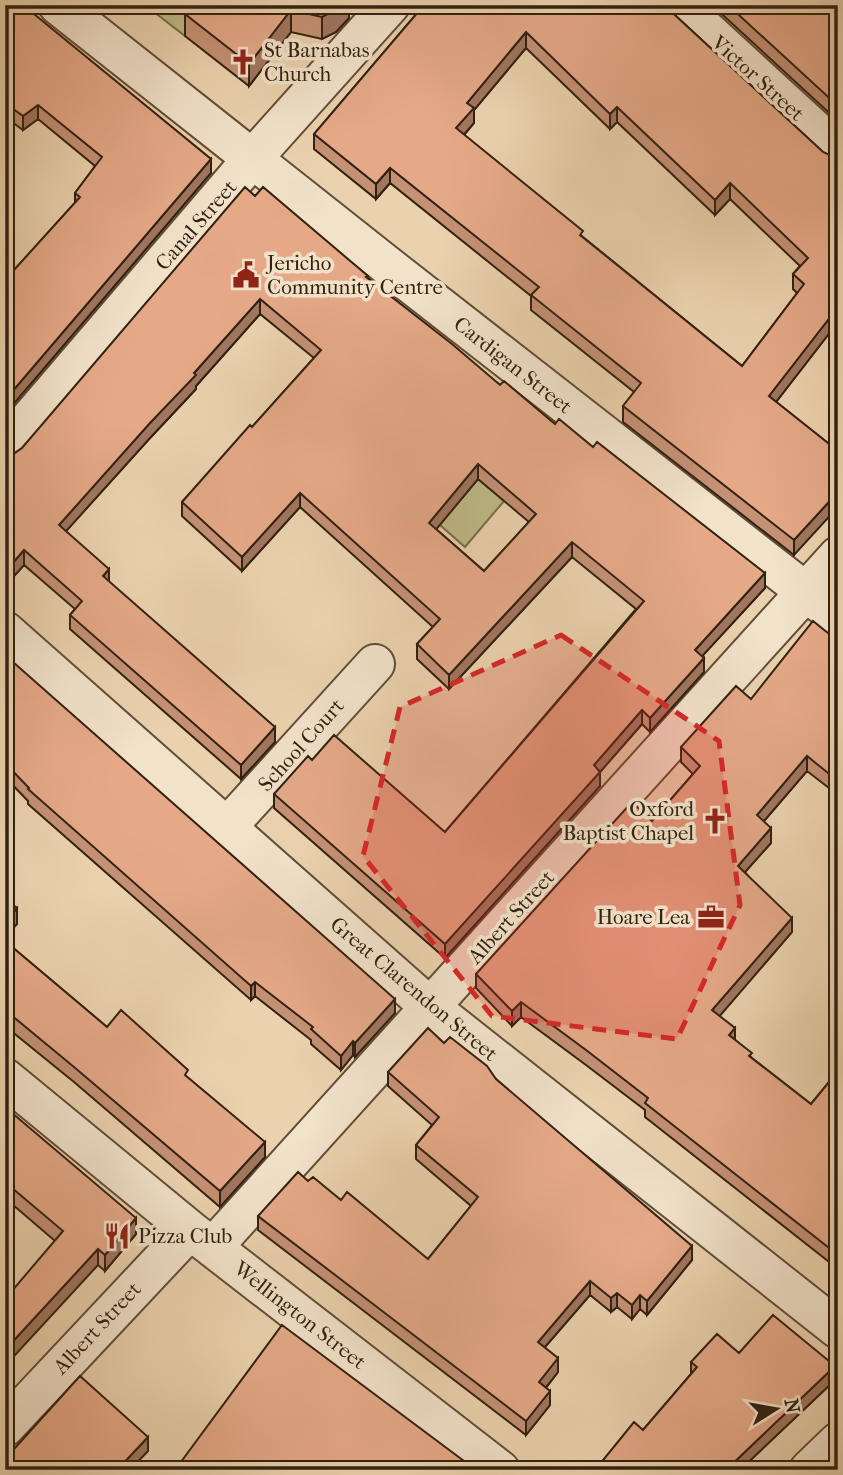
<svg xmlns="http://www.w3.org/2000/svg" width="843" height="1475" font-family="'IM FELL French Canon',serif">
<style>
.green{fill:#beba86;stroke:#786e4c;stroke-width:2}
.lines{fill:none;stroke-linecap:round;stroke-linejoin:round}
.street-casing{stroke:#604d38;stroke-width:42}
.street{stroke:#f2e2ca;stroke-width:38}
.wall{fill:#c59175;stroke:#322111;stroke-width:2;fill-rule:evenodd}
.shaded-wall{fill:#a0765f;stroke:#322111;stroke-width:2}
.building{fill:#e5a988;stroke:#322111;stroke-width:2;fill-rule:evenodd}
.marked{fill:#d62828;fill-opacity:0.2;stroke:#d62828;stroke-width:5;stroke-dasharray:14 9;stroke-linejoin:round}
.labels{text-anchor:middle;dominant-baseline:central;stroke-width:7;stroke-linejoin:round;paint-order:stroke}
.poi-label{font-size:21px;fill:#322111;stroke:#f2e2ca;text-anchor:start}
.street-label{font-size:21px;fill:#322111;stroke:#f2e2ca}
</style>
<rect width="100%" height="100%" fill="#ebd2ae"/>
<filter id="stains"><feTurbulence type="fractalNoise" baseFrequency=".00286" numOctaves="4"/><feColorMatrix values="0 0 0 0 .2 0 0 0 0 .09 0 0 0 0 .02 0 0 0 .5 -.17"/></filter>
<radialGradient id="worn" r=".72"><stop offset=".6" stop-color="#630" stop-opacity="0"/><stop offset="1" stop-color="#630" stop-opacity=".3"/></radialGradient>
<path class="green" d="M145,5H209L185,36Z
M452,457L504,501L465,547L440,525Z"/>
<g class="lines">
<g class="street-casing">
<path id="street" d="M58,5L393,270L838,617
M679,5L838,151
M5,448L252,159L390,5
M5,631L430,1007L838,1329
M227,827L375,664
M5,1078L190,1230L500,1470
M213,1247L838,556
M5,1427L190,1230
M809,1470L838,1442"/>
</g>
<use href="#street" class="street"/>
</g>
<path class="wall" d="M5,5L211,173L5,414V280L75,203V193L95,166L38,119L23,130L5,117Z
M192,5H349V18L336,32L322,39L291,32L249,86L185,36V14Z
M424,5H664L823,152L838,322L776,402L838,451L794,555L623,422V406L634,392L531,310V296L390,183L376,199L314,149V134ZM526,48L610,129L617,122L715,215L730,199L800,266L793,274V289L797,293L742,366L583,237L464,135L474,123V110Z
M712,5H838V121Z
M255,196L368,278L500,385L555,424L765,588L702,656L704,672L650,732L642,724L600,772V786L445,958L274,808V794L312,760L445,832L636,609L572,557L449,689L417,659V644L433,627L300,507L242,571L182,516V502L252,427L314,358L260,314L196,386V389L150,438L66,531L109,582L275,742L241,779L70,629V615L75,609L24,565L5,586V455H12L22,448ZM478,479L529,522L484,571L436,529Z
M838,641V795L807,771L764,821L771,843L745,872L792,932L719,1016L735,1040L752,1058L811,1104L838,1071V1269L645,1117V1110L586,1065L521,1017L512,1026L476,988V974L652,821L693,774L681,762V747Z
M5,655L395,1013L355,1057L353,1055L341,1070L311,1044V1040L255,996L251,1000L28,804V801L5,777Z
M5,941L107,1027L188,1078L265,1157L220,1207L74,1082L5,1026Z
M444,1043L496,1079L692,1260L647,1315L640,1309L632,1319L617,1307L611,1312L590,1295L545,1347L558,1372L546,1388L550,1405L526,1435L258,1230V1216L308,1181L341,1200L428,1259L471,1206L416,1159V1145L432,1125L388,1086V1072Z
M5,1107L136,1234L105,1271L98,1265L55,1241L5,1198Z
M739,1353L835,1380L740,1470H595L643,1430L691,1374V1362Z"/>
<path class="shaded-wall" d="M341,5H349V18L336,32L322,39V17Z
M291,10V32L249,86V64Z
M526,32V48L474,110V123L456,144V128L467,103Z
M38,105V119L23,130V116Z
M617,107V122L610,129V114Z
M211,159V173L5,414V400Z
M390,168V183L376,199V184Z
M730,183V199L715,215V200Z
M260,299V314L196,386V389L150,438L59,539V525Z
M838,307V322L769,411V396Z
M478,464V479L429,538V523Z
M838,469V484L832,476Z
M838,492V507L794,555V540Z
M300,493V507L242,571V557Z
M572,542V557L449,689V675Z
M24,550V565L5,586V572Z
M109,569V583L103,576Z
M765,573V588L695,664V650Z
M704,658V672L650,732V718Z
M642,710V724L600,772V786L445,958V944L594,765Z
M275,727V742L241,779V765Z
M807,756V771L757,829V815Z
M771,828V843L738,880V866Z
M17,908V924L5,937V922Z
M792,918V932L712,1025V1010Z
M255,982V996L251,1000V986Z
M395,999V1013L355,1057V1043Z
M521,1002V1017L512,1026V1011Z
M735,1028V1043L729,1035Z
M353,1041V1055L341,1070V1056Z
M265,1142V1157L220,1207V1191Z
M136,1218V1234L105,1271V1255Z
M692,1246V1260L647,1315V1301Z
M98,1249V1265L5,1366V1350Z
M590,1281V1295L538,1355V1342Z
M617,1293V1307L611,1312V1298Z
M640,1295V1309L632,1319V1305Z
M558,1358V1372L539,1396V1382Z
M835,1366V1380L740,1470H726Z
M550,1391V1405L526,1435V1421Z
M148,1437V1451L130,1470H117Z"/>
<path class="building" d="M5,5H23L211,159L5,400V280L80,197L75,193L102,157L38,105L23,116L5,103Z
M192,5H341L336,10L322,17L291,10L249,64L185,14Z
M424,5H664L823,152L834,157H838V307L769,396L838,451V469L832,476L838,481V492L794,540L623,406L641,383L531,295L539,287L390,168L376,184L314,134ZM526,32L610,114L617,107L715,200L730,183L808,258L793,274L804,284L742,366L580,235L583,231L456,128L474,108L467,103Z
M728,5H838V106Z
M245,187L255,196L263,187L368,276L366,277L452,344L500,385L504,381L555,424L559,419L593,447L597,442L765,573L695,650L704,658L650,718L642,710L594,765L600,772L445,944L274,794L308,756L312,760L334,735L445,832L644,601L572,542L449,675L417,644L440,619L300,493L242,557L182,502L250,425L252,427L321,350L260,299L194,373L196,375L150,423L59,525L109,569L103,576L275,727L241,765L70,615L82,601L24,550L5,572V482L9,477L5,478V455H12L22,448ZM478,464L536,514L484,571L429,523Z
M813,621L838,641V781L807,756L757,815L771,828L738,866L792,918L712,1010L735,1028L729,1035L752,1053L749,1056L811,1104L838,1071V1255L645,1103L648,1098L586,1050L521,1002L512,1011L476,974L632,802L652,821L700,766L681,747L736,686L751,699Z
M5,655L395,999L355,1043L353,1041L341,1056L311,1029L313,1027L255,982L251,986L28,789L29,788L5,763Z
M5,898L17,908L5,922Z
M5,941L107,1027L121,1010L188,1070L185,1075L265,1142L220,1191L74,1067L5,1010Z
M428,1028L444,1043L450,1037L487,1066L496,1079L692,1246L647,1301L640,1295L632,1305L617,1293L611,1298L590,1281L538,1342L558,1358L539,1382L550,1391L526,1421L258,1216L298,1172L308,1181L313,1177L341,1200L347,1192L428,1259L478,1197L416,1145L439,1117L388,1072Z
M5,1107L136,1218L105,1255L98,1249L5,1350V1299L63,1231L5,1182Z
M773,1315L835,1366L726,1470H595L634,1422L643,1430L697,1367L691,1362L717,1334L739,1353Z
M282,1325L476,1470H175Z
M80,1376L148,1437L117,1470H5V1459Z"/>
<path class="marked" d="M561,635L719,741L740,905L677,1039L492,1016L363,856L400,707Z"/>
<defs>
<g id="church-bare" transform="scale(2.1)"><path d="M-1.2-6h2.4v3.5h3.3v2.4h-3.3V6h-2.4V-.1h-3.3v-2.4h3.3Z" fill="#8f2418" stroke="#f2e2ca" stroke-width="2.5" paint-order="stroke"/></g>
<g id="civic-bare" transform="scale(2.1)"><path d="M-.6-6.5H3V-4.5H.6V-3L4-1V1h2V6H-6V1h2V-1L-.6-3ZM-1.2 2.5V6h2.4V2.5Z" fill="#8f2418" stroke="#f2e2ca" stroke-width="2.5" paint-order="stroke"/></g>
<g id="office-bare" transform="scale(2.1)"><path d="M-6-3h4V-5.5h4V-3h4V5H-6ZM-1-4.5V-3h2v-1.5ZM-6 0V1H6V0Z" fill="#8f2418" stroke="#f2e2ca" stroke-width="2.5" paint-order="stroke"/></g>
<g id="restaurant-bare" transform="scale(2.1)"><path d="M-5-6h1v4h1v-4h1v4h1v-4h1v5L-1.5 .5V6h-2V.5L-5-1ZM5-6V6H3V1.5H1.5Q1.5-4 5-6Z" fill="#8f2418" stroke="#f2e2ca" stroke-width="2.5" paint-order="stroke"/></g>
</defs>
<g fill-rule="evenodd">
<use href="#church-bare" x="243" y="62"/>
<use href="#civic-bare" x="246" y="275"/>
<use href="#church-bare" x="715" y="821"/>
<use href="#office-bare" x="711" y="917"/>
<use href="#restaurant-bare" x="117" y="1236"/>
</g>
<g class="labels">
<g class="poi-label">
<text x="264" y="50">St Barnabas<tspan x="264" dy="24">Church</tspan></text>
<text x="267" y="263">Jericho<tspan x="267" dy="24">Community Centre</tspan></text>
<text x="694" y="809" text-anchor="end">Oxford<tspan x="694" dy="24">Baptist Chapel</tspan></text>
<text x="690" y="917" text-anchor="end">Hoare Lea</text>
<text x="138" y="1236">Pizza Club</text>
</g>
<g class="street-label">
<text transform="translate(758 78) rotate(42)">Victor Street</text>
<text transform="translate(196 225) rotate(-49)">Canal Street</text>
<text transform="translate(513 365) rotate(38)">Cardigan Street</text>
<text transform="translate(301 745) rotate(-48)">School Court</text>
<text transform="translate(511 917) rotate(-48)">Albert Street</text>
<text transform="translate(414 989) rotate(40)">Great Clarendon Street</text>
<text transform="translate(300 1315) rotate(38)">Wellington Street</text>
<text transform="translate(97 1328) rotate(-47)">Albert Street</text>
</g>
</g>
<rect width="843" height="1475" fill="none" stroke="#ebd2ae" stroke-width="28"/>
<rect x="7" y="7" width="829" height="1461" fill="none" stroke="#322111" stroke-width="3.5"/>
<rect x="14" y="14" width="815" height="1447" fill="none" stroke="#322111" stroke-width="2"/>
<g transform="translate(776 1409) rotate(79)" stroke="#f2e2ca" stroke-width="5" paint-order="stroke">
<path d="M0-5L12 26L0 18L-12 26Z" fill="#322111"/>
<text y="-10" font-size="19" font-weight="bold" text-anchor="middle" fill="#322111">N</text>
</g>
<rect width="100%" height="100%" filter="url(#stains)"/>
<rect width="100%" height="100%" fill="url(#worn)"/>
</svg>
